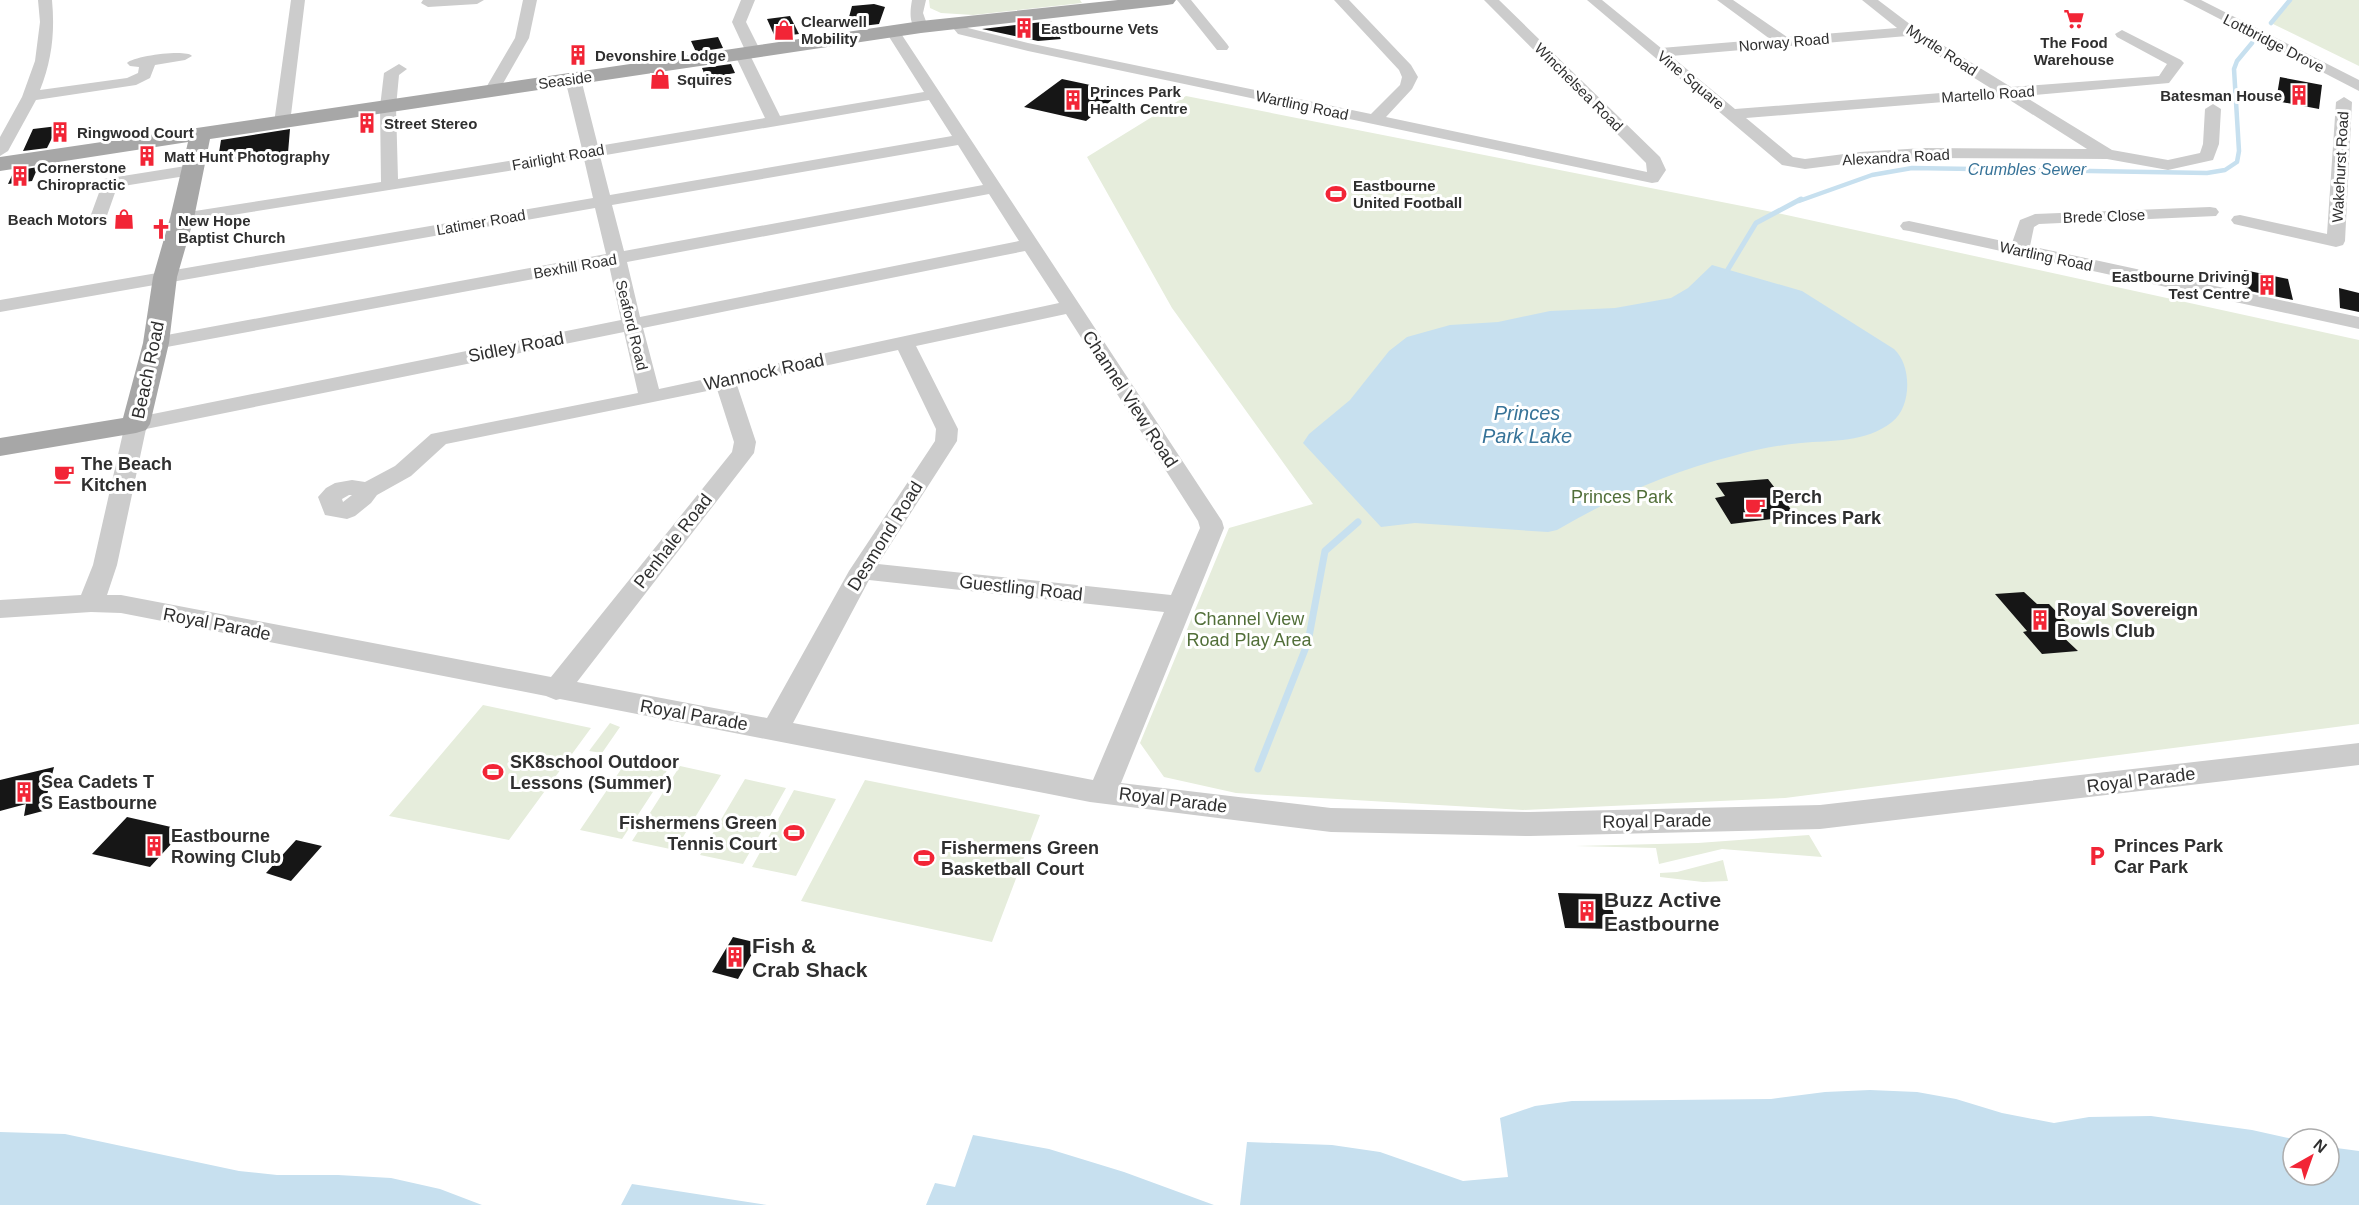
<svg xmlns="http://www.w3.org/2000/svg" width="2359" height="1205" font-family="Arial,sans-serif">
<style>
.green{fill:#e6eddc}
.water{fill:#c7e0ef}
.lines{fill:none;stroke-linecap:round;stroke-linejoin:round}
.stream-far2{stroke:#c7e0ef;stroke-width:4.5}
.stream-far1{stroke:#c7e0ef;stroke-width:5}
.stream{stroke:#c7e0ef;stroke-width:7}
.building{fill:#161616}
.minor{fill:#ccc;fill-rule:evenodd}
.major{fill:#a7a7a7;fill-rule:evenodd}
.labels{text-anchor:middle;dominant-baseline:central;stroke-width:6;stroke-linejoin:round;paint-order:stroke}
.far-poi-label{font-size:15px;font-weight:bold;fill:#2f2f2f;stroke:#fff;text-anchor:start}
.far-street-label{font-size:15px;fill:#2f2f2f;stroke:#fff}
.far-water-label{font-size:16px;font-style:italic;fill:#377398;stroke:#fff}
.street-label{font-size:18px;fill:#2f2f2f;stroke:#fff}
.poi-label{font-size:18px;font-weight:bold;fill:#2f2f2f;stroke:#fff;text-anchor:start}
.park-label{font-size:18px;fill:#526f39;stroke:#fff}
.water-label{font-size:20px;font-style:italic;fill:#377398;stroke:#fff}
.near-poi-label{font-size:21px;font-weight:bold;fill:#2f2f2f;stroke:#fff;text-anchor:start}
</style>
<rect width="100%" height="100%" fill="#fff"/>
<path class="green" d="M929,0H1080L1082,3L973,15L941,13L930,8Z
M2290,0H2359V66L2271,23Z
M1186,96L1782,214L2359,340V724L1785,798L1523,810L1236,793L1164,777L1140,743L1229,528L1313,504L1172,308L1087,157Z
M483,705L591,728L509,840L389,816Z
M610,723L620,727L602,753L589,751Z
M630,756L670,766L622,839L580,830Z
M680,766L721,775L675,850L632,841Z
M745,779L786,788L743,864L700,855Z
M865,780L1040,815L992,942L801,901Z
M794,790L836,799L796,876L752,867Z
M1809,835L1822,857L1722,849L1659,864L1656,848L1575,846L1698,843Z
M1723,860L1728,881L1703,882L1660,877V873L1677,872Z"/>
<path class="water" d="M1712,265L1802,291L1894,349C1912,365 1912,407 1892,422C1865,443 1833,440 1801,443C1778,445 1755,450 1733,456C1671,471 1612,498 1557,530L1548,532L1415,523L1381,527L1303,443L1309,434L1350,400L1389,351L1407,337L1450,325L1498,322L1550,311L1615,308L1671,298L1688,288Z
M1870,1090L1917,1092L1956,1099L2002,1113L2054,1123L2089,1117L2151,1116L2252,1130L2293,1139V1175H2329V1147L2359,1151V1205H1240L1247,1142L1332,1145L1380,1152L1463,1181L1508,1177L1500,1118L1535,1106L1572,1101L1771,1099L1825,1092Z
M0,1132L65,1134L239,1171L277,1175H338L391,1178L440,1189L482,1205H0Z
M973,1135L1049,1149L1124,1172L1214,1205H926L935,1183L955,1187Z
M632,1184L767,1205H621Z"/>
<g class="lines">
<path class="stream-far2" d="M2271,23L2290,0
M1799,201L1872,175L1912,168L2207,173L2225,170L2237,162L2239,151L2234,69L2237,61L2252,43"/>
<path class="stream-far1" d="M1727,271L1756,223L1801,199"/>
<path class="stream" d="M1258,769L1308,642L1325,551L1358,522"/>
</g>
<path class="building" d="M874,4L885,7L879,24L846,28L852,6Z
M790,16L799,34L775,37L767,19Z
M1051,21L1061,39L1038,41L982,29Z
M718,37L723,48L696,52L691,41Z
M731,64L735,73L706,78L702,68Z
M2280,77L2322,85L2319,109L2276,101Z
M1062,79L1095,86L1122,92L1086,121L1024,107Z
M58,126L47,148L23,151L33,129Z
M290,129L288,153L231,162L232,156L218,159L221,140Z
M38,167L32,181L8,184L14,171Z
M2244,270L2288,279L2293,300L2245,290Z
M2339,288L2359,293V312L2340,308Z
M1768,479L1796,516L1731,524L1715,498L1725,496L1716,483Z
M2024,592L2037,604H2049L2075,631L2060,634L2078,651L2042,654L2023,632L2027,631L1995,594Z
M54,767L43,811L24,816L26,804L0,811V780Z
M127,817L158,824L184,830L150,867L92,854Z
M296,840L322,846L291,881L266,873Z
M1558,893L1609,894L1617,929L1565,928Z
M733,937L758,943L738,979L712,972Z"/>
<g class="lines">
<path class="minor" d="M38,0H52C55,32 52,60 40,90L127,78L138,73L139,67L130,66L127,63C134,56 186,49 192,56L185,60L155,65L150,78L136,85L36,100L8,151L0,156V137L22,97L35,61L40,22Z
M291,0H305L290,123L282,128L274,123Z
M423,0H484L477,4L428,7L421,3Z
M523,0H537L529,38L497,94H487L484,91L515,38Z
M741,0H755L746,22L761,52L759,55H750L780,116L924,92L886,32L888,29H898L1222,521L1224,528L1121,783L1331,808L1530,812L1820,805L2359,743V765L1820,829L1530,836L1331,832L1090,802L560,699L556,700L546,696L121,613L91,612L0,618V600L81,595L93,565L125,424L128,419L621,320L609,265L156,349L149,347L146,343L149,339L156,337L606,254L595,208L0,312V300L593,198L584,159L182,223L176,222L173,218L176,214L182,213L381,182L380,107L384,73L399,64L407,69L399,75L396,107L398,179L582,149L565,79L573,74L581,79L598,146L765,118L734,53L736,50H745L732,22ZM929,100L952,136L610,195L600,156ZM958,145L983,185L624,251L612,205ZM989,194L1019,241L640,317L627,262ZM1025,251L1059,303L659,389L643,328ZM1066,314L1198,521L1200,528L1171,595L878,564L957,441L958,429L916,346ZM624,332L638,393L431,434L395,466L365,482L352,480L335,483L326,488L318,497L325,515L347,519L355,516L371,503L377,495L411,476L446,444L717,389L734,442L732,452L551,677L121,595H107L117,565L146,429ZM898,350L936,429L935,441L849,571L767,718L577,682L754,453L756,442L737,385ZM349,495H352L343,502L342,499ZM869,580L1164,612L1093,780L793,723Z
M912,0H926L923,13L928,27L926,30L921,31C908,28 910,11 912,0Z
M1177,0H1191L1227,44L1229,47L1227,50H1217Z
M1334,0H1349L1411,65L1418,77L1412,89L1386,117L1647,172L1646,163L1484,0H1499L1660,157L1666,170L1658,182L1652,183L1028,51L958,34L949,23L956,19L961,20L968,28L1028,43L1371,114L1400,85L1402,77L1399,70Z
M1587,0H1602L1661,48L1770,39L1717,0H1733L1787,37L1897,28L1862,0H1878L1915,28L2011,87L2159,76L2167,64L2117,37L2115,34L2122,30L2181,60L2184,63L2169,83L2024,96L2112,150L2168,160L2200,153L2203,144L2205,109L2213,104L2221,109L2219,144L2213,160L2168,170L2107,159L1923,158L1860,162L1805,169L1782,165ZM1907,36L1992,89L1735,109L1671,56ZM2005,97L2087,149L1923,148L1860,152L1805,159L1793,157L1746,118Z
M2183,0H2201L2359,80V91Z
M2344,97L2352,102L2345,241L2343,245L2336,247L2234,224L2231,220L2234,216L2240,215L2327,234L2336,102Z
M192,165L198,166L201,170L198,174L117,187L104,224H92L89,220L104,179Z
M2210,207L2216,208L2219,212L2216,216L2039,224L2034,227L2030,246L2359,317V329L1909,231L1903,230L1900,226L1903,222L1909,221L2012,243L2020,220L2035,214Z"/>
<path class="major" d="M1118,0H1176L1173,4L1167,5L921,33L210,139L194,218L177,277L169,343L150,424L146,430L136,433L0,456V438L123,418L143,343L153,277L170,218L188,142L0,171V157L921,21Z"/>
</g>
<defs>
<g id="supermarket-bare" transform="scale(1.62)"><path d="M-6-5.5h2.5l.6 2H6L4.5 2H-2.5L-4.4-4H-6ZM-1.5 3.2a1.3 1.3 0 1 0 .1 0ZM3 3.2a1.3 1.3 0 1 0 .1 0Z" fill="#f22536" stroke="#fff" stroke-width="2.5" paint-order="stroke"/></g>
<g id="building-bare" transform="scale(1.62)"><path d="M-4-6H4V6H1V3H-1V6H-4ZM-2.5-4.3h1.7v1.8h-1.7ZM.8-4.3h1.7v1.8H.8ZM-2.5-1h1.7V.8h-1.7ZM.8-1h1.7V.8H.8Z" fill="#f22536" stroke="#fff" stroke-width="2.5" paint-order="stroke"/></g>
<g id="shop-bare" transform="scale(1.62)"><path d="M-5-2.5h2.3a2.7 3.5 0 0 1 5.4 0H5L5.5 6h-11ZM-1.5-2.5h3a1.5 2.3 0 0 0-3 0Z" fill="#f22536" stroke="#fff" stroke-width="2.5" paint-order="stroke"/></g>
<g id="stadium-bare" transform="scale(1.62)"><path d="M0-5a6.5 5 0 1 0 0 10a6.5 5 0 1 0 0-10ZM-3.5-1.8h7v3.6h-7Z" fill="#f22536" stroke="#fff" stroke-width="2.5" paint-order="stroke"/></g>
<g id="church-bare" transform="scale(1.62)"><path d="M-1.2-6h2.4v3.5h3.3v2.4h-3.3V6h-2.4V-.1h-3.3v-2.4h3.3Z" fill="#f22536" stroke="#fff" stroke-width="2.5" paint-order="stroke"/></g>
<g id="cafe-bare" transform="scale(1.62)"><path d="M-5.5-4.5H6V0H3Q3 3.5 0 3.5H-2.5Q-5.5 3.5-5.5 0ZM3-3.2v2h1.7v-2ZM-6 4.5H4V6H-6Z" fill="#f22536" stroke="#fff" stroke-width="2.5" paint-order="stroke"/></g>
<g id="parking-bare" transform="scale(1.62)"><path d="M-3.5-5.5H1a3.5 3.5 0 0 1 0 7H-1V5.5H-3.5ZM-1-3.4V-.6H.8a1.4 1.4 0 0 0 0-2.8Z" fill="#f22536" stroke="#fff" stroke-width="2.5" paint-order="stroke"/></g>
</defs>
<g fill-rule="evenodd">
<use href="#supermarket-bare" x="2074" y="19"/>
<use href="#building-bare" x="1024" y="28"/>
<use href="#shop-bare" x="784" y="30"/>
<use href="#building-bare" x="578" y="55"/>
<use href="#shop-bare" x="660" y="79"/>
<use href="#building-bare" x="2299" y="95"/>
<use href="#building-bare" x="1073" y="100"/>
<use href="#building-bare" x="367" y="123"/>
<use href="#building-bare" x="60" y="132"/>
<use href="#building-bare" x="147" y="156"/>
<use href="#building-bare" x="20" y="176"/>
<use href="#stadium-bare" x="1336" y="194"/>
<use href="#shop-bare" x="124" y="219"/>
<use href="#church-bare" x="161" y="229"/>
<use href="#building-bare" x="2267" y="285"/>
<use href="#cafe-bare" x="64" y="474"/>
<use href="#cafe-bare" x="1755" y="507"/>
<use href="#building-bare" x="2040" y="620"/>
<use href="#stadium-bare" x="493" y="772"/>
<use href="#building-bare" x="24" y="792"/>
<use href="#stadium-bare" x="794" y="833"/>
<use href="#building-bare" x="154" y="846"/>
<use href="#parking-bare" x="2097" y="856"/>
<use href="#stadium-bare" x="924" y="858"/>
<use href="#building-bare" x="1587" y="911"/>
<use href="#building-bare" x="735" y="957"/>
</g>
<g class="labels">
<g class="far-poi-label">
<text x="801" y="21">Clearwell<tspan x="801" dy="17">Mobility</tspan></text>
<text x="1041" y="28">Eastbourne Vets</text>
<text x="2074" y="42" text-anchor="middle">The Food<tspan x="2074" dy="17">Warehouse</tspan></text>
<text x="595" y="55">Devonshire Lodge</text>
<text x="677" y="79">Squires</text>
<text x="1090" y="91">Princes Park<tspan x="1090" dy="17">Health Centre</tspan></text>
<text x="2282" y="95" text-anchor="end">Batesman House</text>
<text x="384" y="123">Street Stereo</text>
<text x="77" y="132">Ringwood Court</text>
<text x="164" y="156">Matt Hunt Photography</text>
<text x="37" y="167">Cornerstone<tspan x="37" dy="17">Chiropractic</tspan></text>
<text x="1353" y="185">Eastbourne<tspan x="1353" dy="17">United Football</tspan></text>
<text x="107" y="219" text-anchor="end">Beach Motors</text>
<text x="178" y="220">New Hope<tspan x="178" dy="17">Baptist Church</tspan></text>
<text x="2250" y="276" text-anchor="end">Eastbourne Driving<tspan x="2250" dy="17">Test Centre</tspan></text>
</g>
<g class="far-street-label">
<text transform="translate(1784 42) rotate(-5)">Norway Road</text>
<text transform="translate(2274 43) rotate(27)">Lottbridge Drove</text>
<text transform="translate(1942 50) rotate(33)">Myrtle Road</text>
<text transform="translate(565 80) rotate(-8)">Seaside</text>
<text transform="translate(1691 80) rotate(40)">Vine Square</text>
<text transform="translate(1579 87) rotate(45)">Winchelsea Road</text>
<text transform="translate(1988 94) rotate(-4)">Martello Road</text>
<text transform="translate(1302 105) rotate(12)">Wartling Road</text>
<text transform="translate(558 157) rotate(-10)">Fairlight Road</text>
<text transform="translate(1896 157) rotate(-3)">Alexandra Road</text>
<text transform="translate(2340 167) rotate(-87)">Wakehurst Road</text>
<text transform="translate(2104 216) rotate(-2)">Brede Close</text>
<text transform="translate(481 222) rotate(-10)">Latimer Road</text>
<text transform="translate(2046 256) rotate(12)">Wartling Road</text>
<text transform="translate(575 266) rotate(-10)">Bexhill Road</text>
<text transform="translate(632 325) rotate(76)">Seaford Road</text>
</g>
<g class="far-water-label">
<text x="2027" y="169">Crumbles Sewer</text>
</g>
<g class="street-label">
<text transform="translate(516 347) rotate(-11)">Sidley Road</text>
<text transform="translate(148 370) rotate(-78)">Beach Road</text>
<text transform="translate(764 372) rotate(-12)">Wannock Road</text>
<text transform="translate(1130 399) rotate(57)">Channel View Road</text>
<text transform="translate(885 536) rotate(-58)">Desmond Road</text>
<text transform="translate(673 541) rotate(-52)">Penhale Road</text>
<text transform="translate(1021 588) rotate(6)">Guestling Road</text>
<text transform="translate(217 624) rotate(11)">Royal Parade</text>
<text transform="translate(694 715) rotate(10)">Royal Parade</text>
<text transform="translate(2141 780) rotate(-7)">Royal Parade</text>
<text transform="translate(1173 800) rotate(7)">Royal Parade</text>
<text transform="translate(1657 821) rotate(-1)">Royal Parade</text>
</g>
<g class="poi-label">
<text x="81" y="464">The Beach<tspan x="81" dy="21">Kitchen</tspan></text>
<text x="1772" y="497">Perch<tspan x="1772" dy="21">Princes Park</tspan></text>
<text x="2057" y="610">Royal Sovereign<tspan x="2057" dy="21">Bowls Club</tspan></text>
<text x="510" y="762">SK8school Outdoor<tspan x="510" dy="21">Lessons (Summer)</tspan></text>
<text x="41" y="782">Sea Cadets T<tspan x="41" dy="21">S Eastbourne</tspan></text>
<text x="777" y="823" text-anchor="end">Fishermens Green<tspan x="777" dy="21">Tennis Court</tspan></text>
<text x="171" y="836">Eastbourne<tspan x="171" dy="21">Rowing Club</tspan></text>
<text x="2114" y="846">Princes Park<tspan x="2114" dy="21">Car Park</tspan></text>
<text x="941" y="848">Fishermens Green<tspan x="941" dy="21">Basketball Court</tspan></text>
</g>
<g class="park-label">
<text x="1622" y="497">Princes Park</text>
<text x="1249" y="619">Channel View<tspan x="1249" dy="21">Road Play Area</tspan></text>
</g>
<g class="water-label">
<text x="1527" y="413">Princes<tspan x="1527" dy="23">Park Lake</tspan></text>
</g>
<g class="near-poi-label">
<text x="1604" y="899">Buzz Active<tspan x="1604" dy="24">Eastbourne</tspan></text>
<text x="752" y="945">Fish &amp;<tspan x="752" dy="24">Crab Shack</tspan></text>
</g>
</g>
<g transform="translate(2311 1157) rotate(40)"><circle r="28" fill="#ffffff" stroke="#acacac" stroke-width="1.5"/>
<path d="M0-4.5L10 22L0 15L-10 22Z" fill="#f22536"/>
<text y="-9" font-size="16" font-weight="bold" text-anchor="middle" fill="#2f2f2f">N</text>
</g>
</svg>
